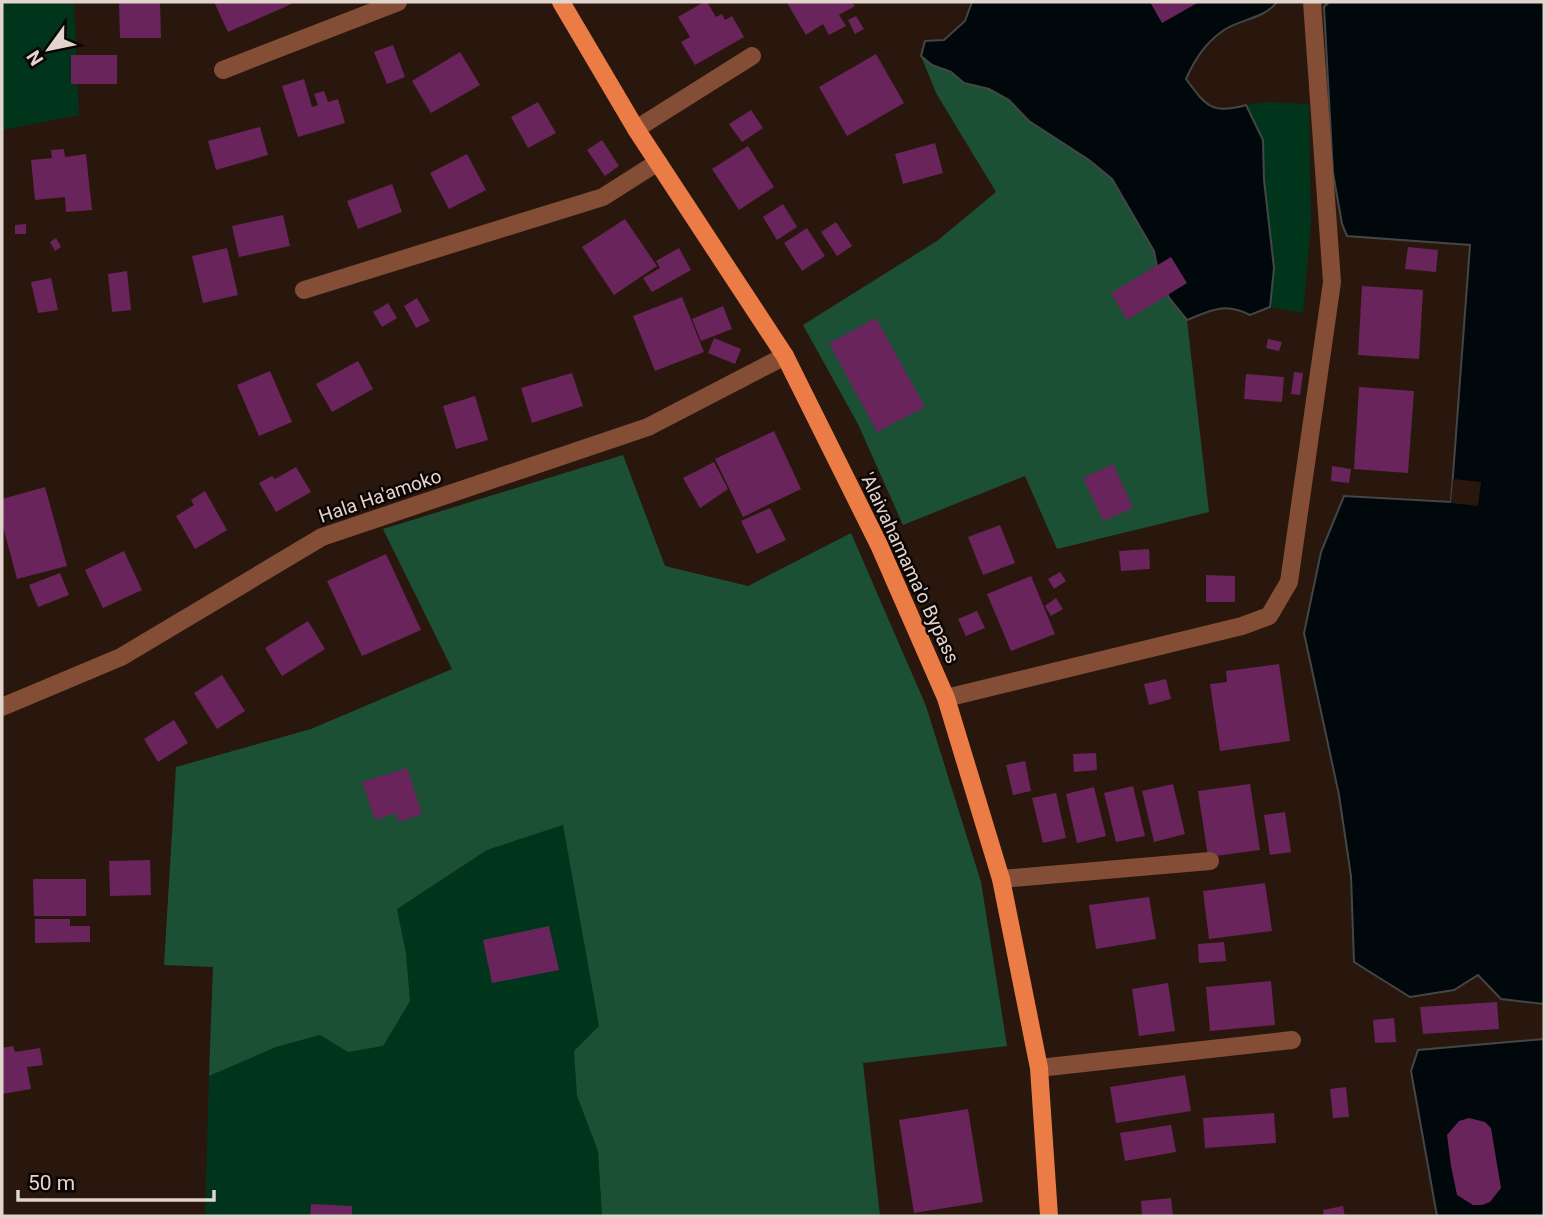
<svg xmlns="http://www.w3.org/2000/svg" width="1546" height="1218" font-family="Roboto,sans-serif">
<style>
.green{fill:#00351c}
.forest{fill:#1c5035}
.water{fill:#00080b;stroke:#444646;stroke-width:2}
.pier{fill:#29170d}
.building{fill:#69245b}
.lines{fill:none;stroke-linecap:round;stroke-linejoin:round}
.minor{stroke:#834e35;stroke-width:18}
.major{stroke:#eb7c45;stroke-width:18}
.labels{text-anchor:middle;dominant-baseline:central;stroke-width:5;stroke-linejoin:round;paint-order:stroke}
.street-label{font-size:19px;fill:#e1d5ce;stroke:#0c0503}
</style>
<rect width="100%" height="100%" fill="#29170d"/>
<path class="green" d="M2,2H74L79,115L2,130Z
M1267,102L1309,104L1311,223L1303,313L1270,307L1274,268L1264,180L1263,141L1246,105Z
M563,825L599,1026L577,1096L598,1151L602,1216H205L209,1076L276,1047L320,1035L348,1052L410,1001L406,953L397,909L487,850Z"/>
<path class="forest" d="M921,56L932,65L951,72L964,83L989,89L1009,100L1029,121L1089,160L1112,179L1154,251L1158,272L1169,298L1187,320L1209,512L1057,549L1025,476L903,525L858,424L803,325L937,241L996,192L936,93Z
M623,455L665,566L748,586L851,533L926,706L981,882L1007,1046L863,1063L880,1216H602L598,1151L577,1096L574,1051L599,1026L563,825L487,850L397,909L406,953L410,1001L383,1046L348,1052L320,1035L276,1047L209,1076L213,967L164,965L176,767L311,729L452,669L383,529Z"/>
<path class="water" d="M972,2H1277C1264,19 1240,19 1224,30C1205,43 1195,59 1186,79C1206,106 1212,115 1246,105L1263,140L1264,180L1274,268L1270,307L1250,315C1225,302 1212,310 1187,320L1169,298L1158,272L1154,251L1112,179L1089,160L1029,121L1009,100L989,89L964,83L951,72L932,65L921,56L925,41L944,40L965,21Z
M1329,2H1544V1004L1501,999L1478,975L1454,990L1410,997L1354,962L1351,876L1339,795L1304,633L1321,552L1344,496L1451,502L1470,245L1347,236L1342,224L1333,173L1324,7Z
M1544,1039V1216H1437L1411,1071L1418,1050Z"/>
<path class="pier" d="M1453,479L1481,482L1478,506L1451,503Z"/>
<path class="building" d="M119,2H160L161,38H120Z
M214,2H296L228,32Z
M704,2H707L716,17L722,14L725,20L732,16L744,37L695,65L681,42L690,37L678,17Z
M789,2H852L855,6L839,15L846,26L829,35L823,24L806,35L787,3Z
M1150,2H1199L1162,23Z
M856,16L864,29L855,34L848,20Z
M393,45L405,77L387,84L374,52Z
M460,52L480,85L431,113L412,81Z
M876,54L904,103L847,136L819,87Z
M71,55H117V84H71Z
M304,79L312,107L318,105L314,94L324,91L328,102L338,99L345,123L298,137L282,86Z
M538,102L556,133L528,148L511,117Z
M751,110L763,128L742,142L729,124Z
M260,127L268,155L216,170L208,141Z
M602,140L619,166L605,176L587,150Z
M935,143L943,173L903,184L895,154Z
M748,146L774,187L739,210L712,169Z
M64,149L65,157L86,154L92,210L66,212L65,197L35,200L31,160L52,158L51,150Z
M467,154L486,190L449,209L430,173Z
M392,184L402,212L358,229L347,201Z
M783,204L797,227L777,240L763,217Z
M283,215L290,246L239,257L232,226Z
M625,219L657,266L614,295L582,247Z
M836,222L852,246L837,256L821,232Z
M26,224V234H15V225Z
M807,228L825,256L802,271L784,243Z
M56,238L61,247L55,251L50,242Z
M1408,247L1438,250L1436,272L1405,269Z
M227,248L238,295L203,303L192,256Z
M679,248L691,270L652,292L643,278L660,268L656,261Z
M1171,257L1187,283L1127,320L1111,293Z
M127,271L131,310L112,312L108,274Z
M51,278L58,310L38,313L31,282Z
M1362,286L1423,290L1419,359L1358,355Z
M682,297L704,352L655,371L633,316Z
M417,298L430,321L416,328L404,306Z
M388,303L397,318L382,327L373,312Z
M723,306L732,329L701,341L692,319Z
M876,318L925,407L877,432L829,343Z
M714,338L741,349L735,364L708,353Z
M1268,339L1282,342L1279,351L1266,348Z
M358,361L373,389L332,412L316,384Z
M270,371L292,422L259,436L237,385Z
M1294,372L1303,373L1300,395L1291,394Z
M572,373L583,406L532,423L521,388Z
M1246,374L1284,377L1282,402L1244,399Z
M1359,387L1414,391L1408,473L1354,469Z
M475,396L488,440L456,449L443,406Z
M774,431L801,489L743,517L715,459Z
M714,462L728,489L700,508L683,478Z
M1113,464L1133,508L1103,521L1083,478Z
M1332,466L1351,469L1349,483L1331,481Z
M296,467L311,492L276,512L259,483L272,476L275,479Z
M45,487L67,566L17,579L2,523V499Z
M205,491L227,530L195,549L176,516L194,505L191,500Z
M770,508L786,540L757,554L741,521Z
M1000,525L1015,563L983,575L968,537Z
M1149,549L1150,569L1121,571L1119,551Z
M124,551L142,590L103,608L85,570Z
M386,554L421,630L362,656L327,581Z
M1060,572L1066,581L1054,589L1048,579Z
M60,573L69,595L38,607L29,585Z
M1206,575L1235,576V602H1206Z
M1031,576L1055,634L1011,651L987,594Z
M1056,598L1063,609L1051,616L1045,606Z
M977,611L985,628L966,636L958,619Z
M308,621L325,649L282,676L265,648Z
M1279,664L1290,741L1220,751L1210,684L1227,682L1226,671Z
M222,675L245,711L217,729L194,693Z
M1166,679L1171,699L1149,705L1144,684Z
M174,720L188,743L158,762L144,739Z
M1096,753L1097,770L1074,772L1073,754Z
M1025,761L1031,791L1013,795L1006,765Z
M407,768L422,814L399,822L396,813L375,820L362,782Z
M1173,784L1185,834L1154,842L1142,791Z
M1250,784L1260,850L1208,857L1198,791Z
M1133,786L1145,836L1116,842L1104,793Z
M1094,787L1106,836L1077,843L1066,794Z
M1056,793L1066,838L1043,843L1032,798Z
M1285,812L1291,852L1270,855L1264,815Z
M150,860L151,895L110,896L109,861Z
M33,879H86V916H34Z
M1265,883L1272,931L1209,939L1203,891Z
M1149,897L1156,939L1096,949L1089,905Z
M35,919H70V926H90V942L35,943Z
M549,926L559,970L492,983L483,940Z
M1224,942L1226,961L1199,963L1198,944Z
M1271,981L1275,1025L1210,1031L1206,987Z
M1168,983L1175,1031L1139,1036L1132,989Z
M1497,1002L1499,1029L1423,1034L1420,1007Z
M1394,1018L1396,1042L1375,1043L1373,1020Z
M13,1046L15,1052L40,1048L43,1065L27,1067L31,1089L2,1094V1048Z
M1185,1075L1191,1111L1116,1123L1110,1087Z
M1346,1087L1349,1117L1333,1118L1330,1089Z
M968,1109L983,1202L914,1213L899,1120Z
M1274,1113L1276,1143L1205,1148L1203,1118Z
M1469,1118L1485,1122L1491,1128L1501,1188L1490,1202L1482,1205H1473L1457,1195L1451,1166L1447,1135L1459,1121Z
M1171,1125L1176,1152L1125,1161L1120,1133Z
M1171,1198L1173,1216H1142L1141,1201Z
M311,1204L352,1206V1216H310Z
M1343,1206L1345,1216H1324L1323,1210Z"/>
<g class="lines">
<path class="minor" d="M223,70L398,2
M636,129L752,56
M304,290L603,197L658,162
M946,698L1242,626L1269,616L1289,582L1332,282L1312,2
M2,707L121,657L322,537L648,427L785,356
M1001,879L1210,861
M1039,1068L1292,1040"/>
<path class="major" d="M561,2L636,129L785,356L879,545L946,698L1001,879L1039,1068L1049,1216"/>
</g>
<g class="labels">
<g class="street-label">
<text transform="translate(380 496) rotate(-19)">Hala Ha'amoko</text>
<text transform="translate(910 568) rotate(65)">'Alaivahamama'o Bypass</text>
</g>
</g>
<rect width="1546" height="1218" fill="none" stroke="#e1d5ce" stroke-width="7"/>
<g transform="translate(49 49) rotate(237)" stroke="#0c0503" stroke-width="5" paint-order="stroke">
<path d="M0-5L12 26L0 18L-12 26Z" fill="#e1d5ce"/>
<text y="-10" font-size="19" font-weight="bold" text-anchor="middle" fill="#e1d5ce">N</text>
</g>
<path d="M18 1190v10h196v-10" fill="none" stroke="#e1d5ce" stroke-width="3.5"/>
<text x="28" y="1190" font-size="21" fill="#e1d5ce" stroke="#0c0503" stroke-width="5" paint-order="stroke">50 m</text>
</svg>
